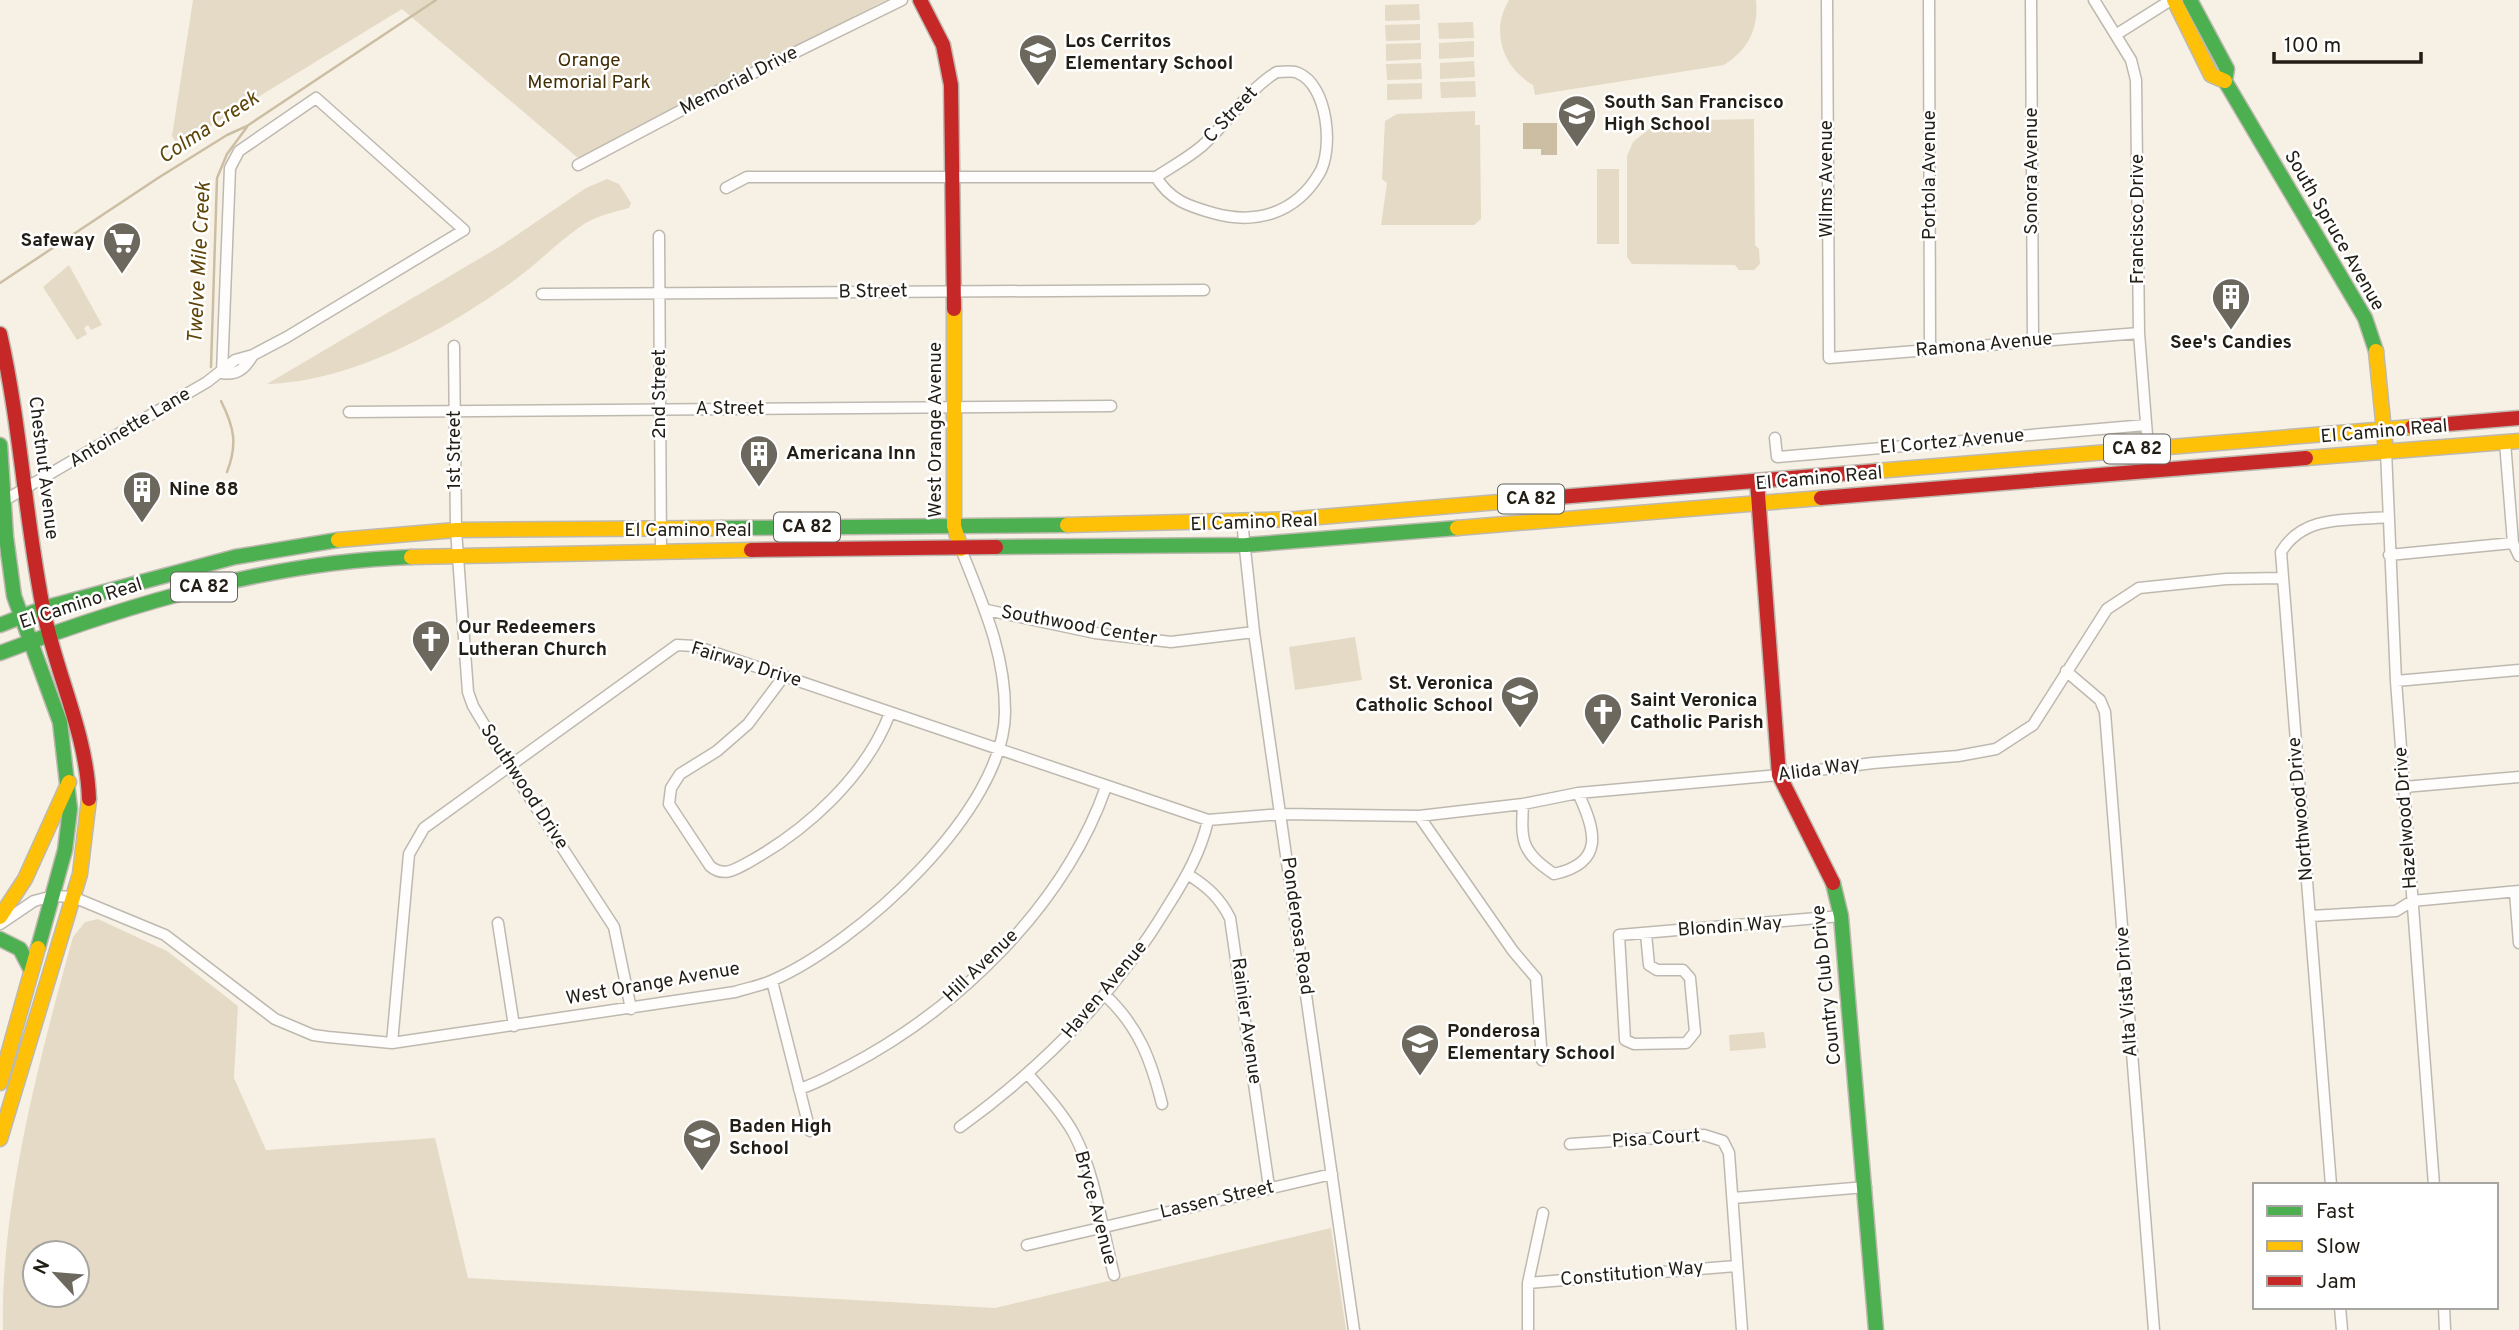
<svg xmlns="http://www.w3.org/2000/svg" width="2519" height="1330" font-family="Overpass,sans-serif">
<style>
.green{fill:#e5dac5;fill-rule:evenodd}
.water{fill:#ccbea3}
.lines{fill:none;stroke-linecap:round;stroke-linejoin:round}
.stream{stroke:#ccbea3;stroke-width:2.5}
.street-casing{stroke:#beb9b0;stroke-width:13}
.fast-casing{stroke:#beb9b0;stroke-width:17}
.slow-casing{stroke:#beb9b0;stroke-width:17}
.jam-casing{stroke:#beb9b0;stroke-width:17}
.street{stroke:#fefdfb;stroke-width:10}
.fast{stroke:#4caf50;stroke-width:14}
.slow{stroke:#ffc107;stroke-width:14}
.jam{stroke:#c62828;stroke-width:14}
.labels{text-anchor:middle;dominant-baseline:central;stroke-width:5;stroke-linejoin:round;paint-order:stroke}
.shield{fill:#fff;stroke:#64625c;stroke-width:2}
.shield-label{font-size:18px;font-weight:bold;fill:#221e16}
.poi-label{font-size:19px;font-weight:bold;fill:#221e16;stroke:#fff;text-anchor:start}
.park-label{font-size:19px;fill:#412e02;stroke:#fff}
.street-label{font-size:19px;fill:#221e16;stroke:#fff}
.water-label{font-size:21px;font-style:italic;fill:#5e4508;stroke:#fff}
</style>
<rect width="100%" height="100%" fill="#f7f1e5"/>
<path class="green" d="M193,0H886L578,158L402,9L178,146L172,136Z
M1509,0H1756C1759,29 1748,50 1724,65L1535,95L1533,85C1503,68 1490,31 1509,0Z
M1419,4L1420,20L1385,21V5Z
M1473,22L1474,38L1439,39L1438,23Z
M1420,24V40L1386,41L1385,25Z
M1474,41V57L1439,59V43Z
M1421,43V59L1386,61V44Z
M1474,61L1475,77L1440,79V63Z
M1421,63L1422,79L1387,80L1386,64Z
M1475,81L1476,97L1441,98L1440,82Z
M1422,83V99L1387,100V84Z
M1475,111V125H1480L1481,219L1474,225H1381L1387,183L1382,179L1385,121L1397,114Z
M1754,119L1755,245L1759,249L1760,264L1754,270H1739L1735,265L1632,264L1627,257V156L1633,142L1659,121Z
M1597,169H1619V244H1597Z
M607,179L619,184L631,203L629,208C614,212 597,216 584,224C559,241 537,264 512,282C443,331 354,381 267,384L499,247L586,188Z
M69,265L102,325L91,330L88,325L84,328L87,334L77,340L43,287Z
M1355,637L1362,680L1295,690L1289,647Z
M98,919L167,951L238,1006L234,1078L266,1150L435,1138L468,1278L995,1308L1331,1228L1346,1330H3C0,1206 40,1056 73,937L85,922ZM35,1253H77V1295H35Z
M1764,1032L1766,1048L1730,1051L1729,1035Z"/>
<path class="water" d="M1523,123H1557V155H1541V149H1523Z"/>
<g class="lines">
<path class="stream" d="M0,283L158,178L227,135L247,126L436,0
M211,367L217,178L227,154L247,127
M221,401C234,427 238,444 227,472"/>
<g class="street-casing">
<path id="street" d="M1827,0L1829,358L2139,333
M1929,0L1930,350
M2031,0L2033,341
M2094,0L2131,60L2136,80L2139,333L2148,448
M2117,34L2171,0
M1277,72C1284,72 1293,70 1298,73C1328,85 1334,150 1319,174C1295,214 1255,225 1213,213C1188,206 1170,200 1156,177C1171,167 1188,158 1202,146C1227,124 1250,87 1277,72Z
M578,165L731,84L902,0
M726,188L747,177H1156
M659,236L661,552
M542,294L1204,290
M454,346L456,530L468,692L473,706L509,766L614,927L631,1009
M222,373C238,376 246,367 253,355
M349,412L1111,406
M1775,438L1777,457L2146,425
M2505,442L2513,543L2519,556
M2386,451L2396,681L2434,1185
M0,503L207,382L235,360L253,355L287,337L464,230L316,98L239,151L230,168L222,373
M1242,521L1254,632L1354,1330
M2389,555L2513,543
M987,610L1095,633L1171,642L1254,632
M2066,671L2100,700L2105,712L2154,1330
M784,676L748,724L717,751L680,774L671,788L669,804L710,866C724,878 736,869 749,862C807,830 866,776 890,713
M2396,681L2519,670
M2404,787L2519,777
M1523,804C1521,841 1521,852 1554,874C1605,863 1596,831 1578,793
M1419,816L1513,951L1536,978L1542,1060
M1187,874C1207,886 1220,898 1230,918L1269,1187
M2515,892L2519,943
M2311,916L2396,911L2412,901L2519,891
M498,923L514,1026
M0,924L34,901L53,896L73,897L165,935L275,1019L313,1035L328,1037L392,1043L735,992C747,988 760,986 771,981C856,945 1006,810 1005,711C1005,651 982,603 961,549
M1646,934L1649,965L1657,970H1683L1690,978L1695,1032L1686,1043L1634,1044L1625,1040L1619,935L1841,916
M772,981L810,1131
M1105,995C1139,1027 1151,1060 1162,1104
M392,1043L409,854L424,828L677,645L695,646L1208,820L1282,814L1419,816L1523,804L1578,793L1779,775L1873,763L1958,756L1996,749L2033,725L2107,609L2139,588L2226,579L2281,578
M1028,1074C1044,1093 1062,1112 1074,1134C1096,1176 1102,1229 1114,1275
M799,1089C816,1084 831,1075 847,1067C958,1009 1064,906 1106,787
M960,1127C1043,1067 1115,994 1168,906C1185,879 1201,852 1208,820
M1570,1144L1704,1135L1723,1141L1729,1153L1742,1330
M2331,1185L2281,552C2304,514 2347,521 2388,517
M1733,1198L1866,1187
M1027,1245L1332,1174
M1528,1283L1736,1266
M2340,1307L2342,1330
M2444,1307L2445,1330
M1528,1330V1283L1543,1213"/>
</g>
<g class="fast-casing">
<path id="fast" d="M2190,0L2227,69L2225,81L2365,318L2376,351
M0,445L6,537L14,596L60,722L70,809L65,850L38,948
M721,528L1067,525
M996,547L1246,545L1457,528
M0,625L44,608L235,557L338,540
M0,653C132,603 270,562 411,557
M1833,883L1841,916L1876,1330
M0,939L20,949L31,970"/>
</g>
<g class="slow-casing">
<path id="slow" d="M2174,0L2211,75L2225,81
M954,309V526L961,549
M2376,351L2386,451
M2306,458L2519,441
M1876,471L2412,427
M1067,525L1296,519L1559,497
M1457,528L1821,498
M338,540L456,530L721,528
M411,557L751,550
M0,917L25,879L69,782
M0,1083L38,948
M0,1139L80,874L89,799"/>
</g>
<g class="jam-casing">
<path id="jam" d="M920,0L943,45L951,85L954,309
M0,334C21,426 25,521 44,613C57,676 87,735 89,799
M2412,427L2519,418
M1757,481L1779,775L1833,883
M1559,497L1876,471
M1821,498L2306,458
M751,550L996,547"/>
</g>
<use href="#street" class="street"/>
<use href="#fast" class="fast"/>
<use href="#slow" class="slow"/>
<use href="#jam" class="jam"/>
</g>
<defs>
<g id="school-pin" transform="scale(2.0125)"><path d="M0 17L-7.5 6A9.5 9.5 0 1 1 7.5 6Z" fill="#6d685e" stroke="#fff"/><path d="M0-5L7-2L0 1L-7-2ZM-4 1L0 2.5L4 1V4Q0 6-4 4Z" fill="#fff"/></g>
<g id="supermarket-pin" transform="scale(2.0125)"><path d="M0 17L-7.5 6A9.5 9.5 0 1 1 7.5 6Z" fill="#6d685e" stroke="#fff"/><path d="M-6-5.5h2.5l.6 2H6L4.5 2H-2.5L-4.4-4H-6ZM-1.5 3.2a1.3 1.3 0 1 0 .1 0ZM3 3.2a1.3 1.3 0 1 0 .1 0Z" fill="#fff"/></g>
<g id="building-pin" transform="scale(2.0125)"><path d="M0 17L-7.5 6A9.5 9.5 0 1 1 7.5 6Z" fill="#6d685e" stroke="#fff"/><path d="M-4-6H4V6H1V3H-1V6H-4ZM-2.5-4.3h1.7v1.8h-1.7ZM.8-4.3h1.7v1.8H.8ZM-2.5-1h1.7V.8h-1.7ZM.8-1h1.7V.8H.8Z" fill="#fff"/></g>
<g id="church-pin" transform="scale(2.0125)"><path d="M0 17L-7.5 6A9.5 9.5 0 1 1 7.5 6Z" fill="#6d685e" stroke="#fff"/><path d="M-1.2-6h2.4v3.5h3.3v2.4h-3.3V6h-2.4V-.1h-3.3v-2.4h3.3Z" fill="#fff"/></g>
</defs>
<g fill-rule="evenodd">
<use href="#school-pin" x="1038" y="53"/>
<use href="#school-pin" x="1577" y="114"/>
<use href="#supermarket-pin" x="122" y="241"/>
<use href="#building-pin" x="2231" y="297"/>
<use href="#building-pin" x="759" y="454"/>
<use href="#building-pin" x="142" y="490"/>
<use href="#church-pin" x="431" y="639"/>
<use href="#school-pin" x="1520" y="695"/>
<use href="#church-pin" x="1603" y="712"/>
<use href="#school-pin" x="1420" y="1043"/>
<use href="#school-pin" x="702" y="1138"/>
</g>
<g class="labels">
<g class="shield">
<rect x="2104" y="434.5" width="66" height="29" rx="5"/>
<rect x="1498" y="484.5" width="66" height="29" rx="5"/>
<rect x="774" y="512.5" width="66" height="29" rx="5"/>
<rect x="171" y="572.5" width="66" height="29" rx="5"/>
</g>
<g class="shield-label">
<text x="2137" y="449">CA 82</text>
<text x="1531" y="499">CA 82</text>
<text x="807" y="527">CA 82</text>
<text x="204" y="587">CA 82</text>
</g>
<g class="poi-label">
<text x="1065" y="42">Los Cerritos<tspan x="1065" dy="22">Elementary School</tspan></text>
<text x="1604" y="103">South San Francisco<tspan x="1604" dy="22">High School</tspan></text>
<text x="95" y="241" text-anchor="end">Safeway</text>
<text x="2231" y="343" text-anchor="middle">See's Candies</text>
<text x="786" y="454">Americana Inn</text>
<text x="169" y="490">Nine 88</text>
<text x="458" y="628">Our Redeemers<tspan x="458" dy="22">Lutheran Church</tspan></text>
<text x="1493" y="684" text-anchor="end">St. Veronica<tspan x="1493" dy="22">Catholic School</tspan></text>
<text x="1630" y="701">Saint Veronica<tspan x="1630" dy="22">Catholic Parish</tspan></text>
<text x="1447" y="1032">Ponderosa<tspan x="1447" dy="22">Elementary School</tspan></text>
<text x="729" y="1127">Baden High<tspan x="729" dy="22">School</tspan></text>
</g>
<g class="park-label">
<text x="589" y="61">Orange<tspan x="589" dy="22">Memorial Park</tspan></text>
</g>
<g class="street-label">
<text transform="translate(739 81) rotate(-27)">Memorial Drive</text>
<text transform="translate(1231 115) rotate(-47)">C Street</text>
<text transform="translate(2032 171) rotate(-90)">Sonora Avenue</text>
<text transform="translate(1930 175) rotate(-90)">Portola Avenue</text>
<text transform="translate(1827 179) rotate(-90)">Wilms Avenue</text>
<text transform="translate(2138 219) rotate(-90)">Francisco Drive</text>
<text transform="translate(2334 231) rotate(60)">South Spruce Avenue</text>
<text transform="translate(873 292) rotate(-1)">B Street</text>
<text transform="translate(1984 345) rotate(-5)">Ramona Avenue</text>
<text transform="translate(660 394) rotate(-90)">2nd Street</text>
<text x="730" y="409">A Street</text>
<text transform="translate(130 428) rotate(-31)">Antoinette Lane</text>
<text transform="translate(936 430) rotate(-90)">West Orange Avenue</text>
<text transform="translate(2384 432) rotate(-5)">El Camino Real</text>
<text transform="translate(1952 442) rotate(-5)">El Cortez Avenue</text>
<text transform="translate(455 450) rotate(-90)">1st Street</text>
<text transform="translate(43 468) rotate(83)">Chestnut Avenue</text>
<text transform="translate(1819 479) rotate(-5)">El Camino Real</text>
<text transform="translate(1254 523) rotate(-2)">El Camino Real</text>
<text x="688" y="531">El Camino Real</text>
<text transform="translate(81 604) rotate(-18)">El Camino Real</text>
<text transform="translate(1079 626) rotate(10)">Southwood Center</text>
<text transform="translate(746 665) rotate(17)">Fairway Drive</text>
<text transform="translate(1819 770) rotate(-8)">Alida Way</text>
<text transform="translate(524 787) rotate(57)">Southwood Drive</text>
<text transform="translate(2301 809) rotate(-95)">Northwood Drive</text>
<text transform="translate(2406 818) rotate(-94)">Hazelwood Drive</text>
<text transform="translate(1297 926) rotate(82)">Ponderosa Road</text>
<text transform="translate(1730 927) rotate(-4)">Blondin Way</text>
<text transform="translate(981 966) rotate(-44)">Hill Avenue</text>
<text transform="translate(653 984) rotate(-10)">West Orange Avenue</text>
<text transform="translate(1827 985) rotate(-96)">Country Club Drive</text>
<text transform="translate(1105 990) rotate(-50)">Haven Avenue</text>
<text transform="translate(2127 992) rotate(-94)">Alta Vista Drive</text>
<text transform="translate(1246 1021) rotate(82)">Rainier Avenue</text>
<text transform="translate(1656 1139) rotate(-4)">Pisa Court</text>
<text transform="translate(1217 1200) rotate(-13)">Lassen Street</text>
<text transform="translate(1095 1208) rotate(75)">Bryce Avenue</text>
<text transform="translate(1632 1274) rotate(-5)">Constitution Way</text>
</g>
<g class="water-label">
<text transform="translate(209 128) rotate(-33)">Colma Creek</text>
<text transform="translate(200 263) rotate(-87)">Twelve Mile Creek</text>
</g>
</g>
<rect x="2253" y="1183" width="245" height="126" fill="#ffffff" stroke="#a7a5a2" stroke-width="2"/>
<rect x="2267" y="1206" width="35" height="10" fill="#4caf50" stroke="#a7a5a2" stroke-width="2"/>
<text x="2316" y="1218" font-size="21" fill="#221e16">Fast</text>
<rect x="2267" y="1241" width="35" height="10" fill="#ffc107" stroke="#a7a5a2" stroke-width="2"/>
<text x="2316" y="1253" font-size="21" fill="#221e16">Slow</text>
<rect x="2267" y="1276" width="35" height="10" fill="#c62828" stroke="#a7a5a2" stroke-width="2"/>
<text x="2316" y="1288" font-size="21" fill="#221e16">Jam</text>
<g transform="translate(56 1274) rotate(296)"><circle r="33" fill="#ffffff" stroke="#a7a5a2" stroke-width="2"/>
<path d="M0-5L12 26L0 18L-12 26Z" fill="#6d685e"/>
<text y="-10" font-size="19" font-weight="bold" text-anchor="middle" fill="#221e16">N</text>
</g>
<path d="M2274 52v10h147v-10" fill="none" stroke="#221e16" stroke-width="3.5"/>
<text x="2284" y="52" font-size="21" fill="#221e16" stroke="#ffffff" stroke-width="5" paint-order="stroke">100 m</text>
</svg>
